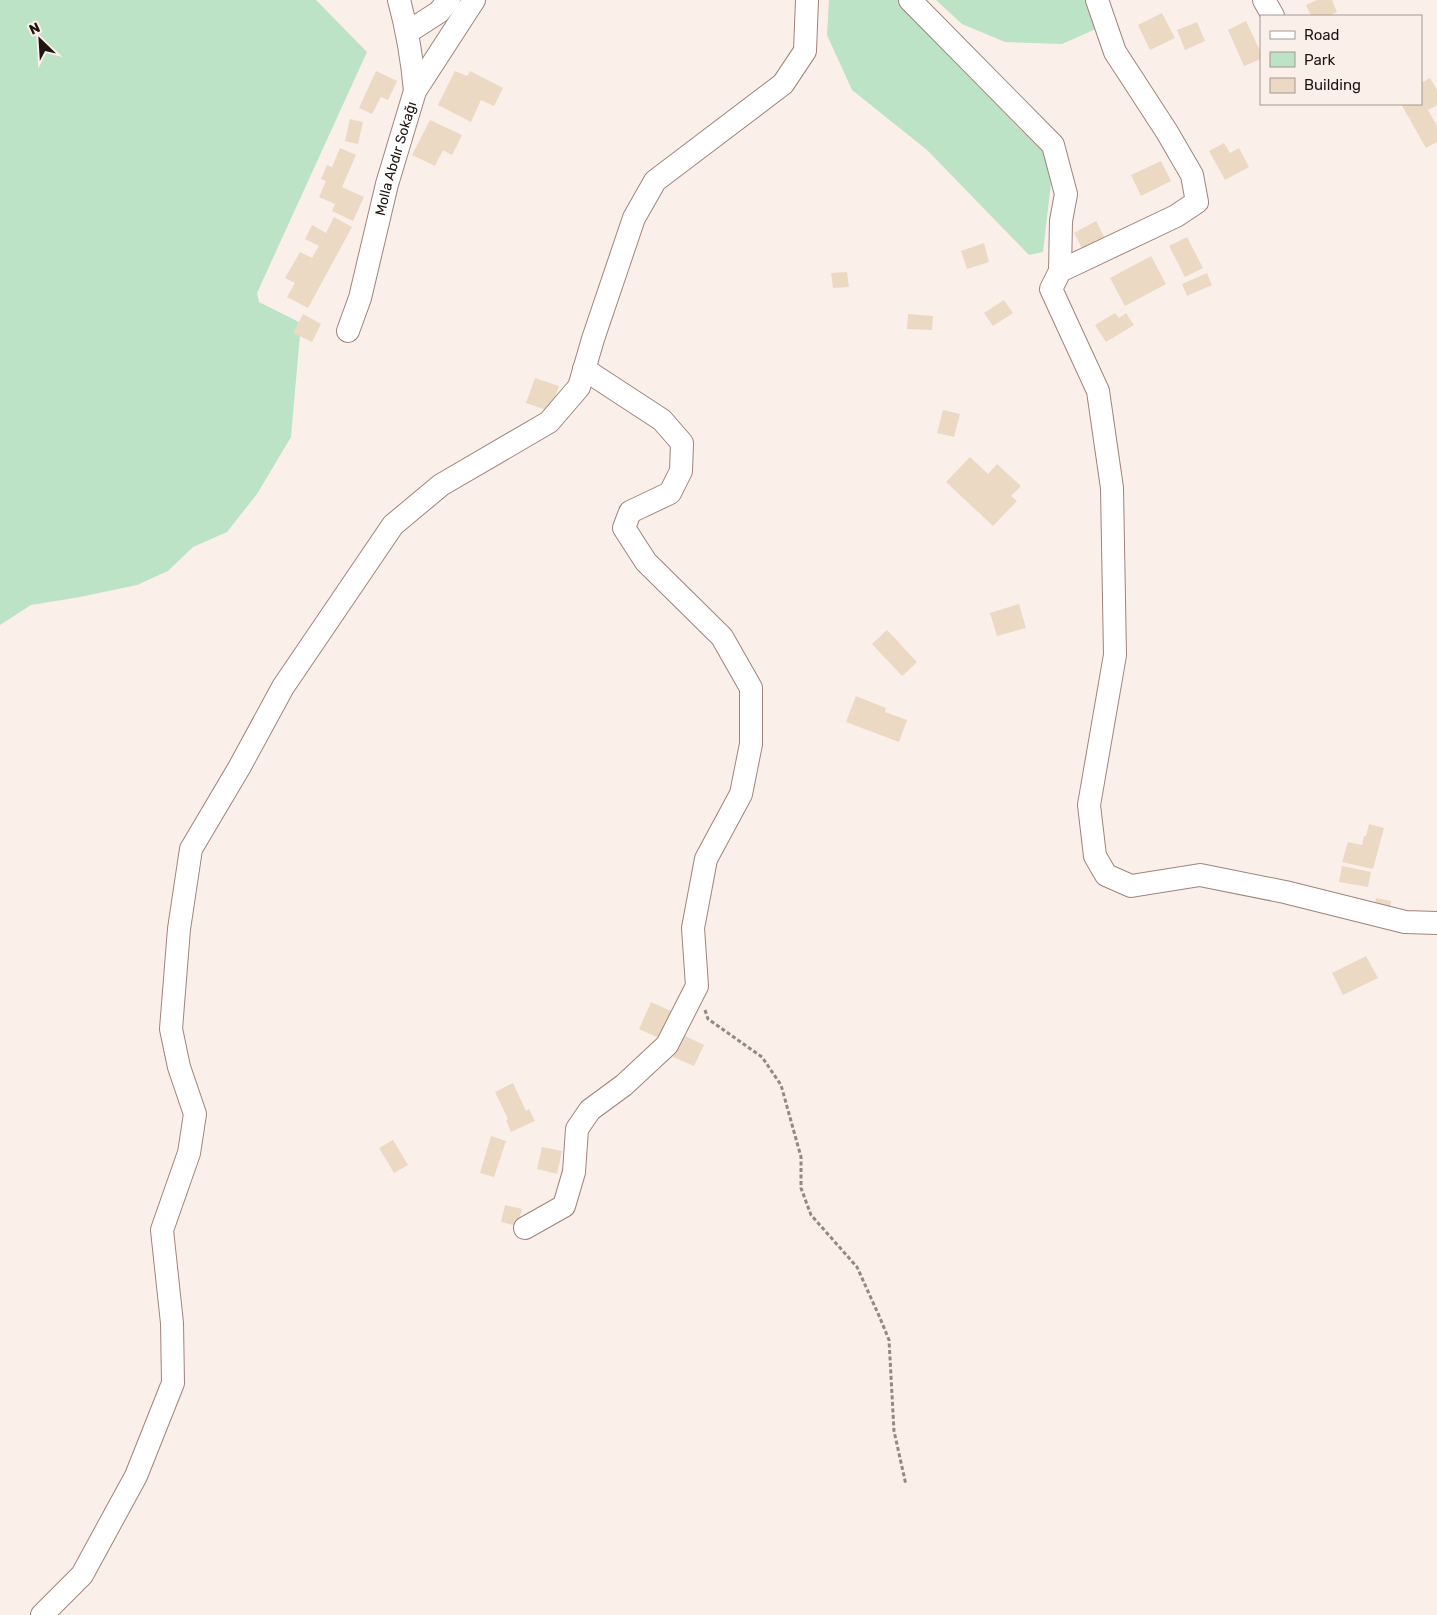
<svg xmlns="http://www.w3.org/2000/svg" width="1437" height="1615" font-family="Rubik,sans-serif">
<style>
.green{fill:#bde3c6}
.building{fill:#ecd9c4}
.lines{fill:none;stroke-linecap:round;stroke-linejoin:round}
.minor-casing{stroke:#9f847b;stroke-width:24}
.path{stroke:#938883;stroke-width:3;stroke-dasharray:4 2.5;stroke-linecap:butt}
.minor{stroke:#fff;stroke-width:22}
.labels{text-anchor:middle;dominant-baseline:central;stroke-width:5;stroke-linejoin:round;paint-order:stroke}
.street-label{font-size:14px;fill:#1f1511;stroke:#fbefea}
</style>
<rect width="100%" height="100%" fill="#fbefea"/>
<path class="green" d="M0,0H316L367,52L257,293L259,302L301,323L291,437L257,494L227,532L193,547L168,571L137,585L80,597L31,605L0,625Z
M829,0H899L1040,144L1052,174L1043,252L1029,255L927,150L852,90L827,35Z
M936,0H1085L1096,29L1062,44L1005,42L962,24Z"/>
<path class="building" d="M1317,0H1332L1337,12L1329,16H1311L1306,5Z
M1162,13L1175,38L1150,50L1138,25Z
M1246,21L1261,53V59L1244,66L1228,30Z
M1197,22L1205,41L1185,50L1177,30Z
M376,71L397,81L388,100L381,97L372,114L359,108Z
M455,71L467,76L470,71L503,88L494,106L481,100L471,122L438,105Z
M1430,78L1437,90V105L1428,110L1437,126V142L1426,148L1401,104H1421V83Z
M350,119L363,122L358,144L345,141Z
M430,120L462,135L452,155L443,150L435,166L412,155Z
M1224,143L1230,153L1239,148L1249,167L1225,180L1209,151Z
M340,148L356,155L342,187L364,197L353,221L332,211L335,204L319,197L326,181L321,179L327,165L332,167Z
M1161,161L1171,181L1141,196L1131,175Z
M334,217L352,227L308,308L287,297L295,283L285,278L300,252L312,258L319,246L305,239L312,225L326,233Z
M1096,221L1107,242L1085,254L1074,233Z
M1187,237L1203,268L1185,277L1169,246Z
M984,243L989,262L967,269L961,251Z
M1151,256L1166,284L1125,306L1110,278Z
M847,272L849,287L833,288L831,273Z
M1207,273L1212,285L1187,296L1182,284Z
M1004,300L1013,313L993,326L984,313Z
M1115,313L1119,318L1126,313L1134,325L1106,342L1095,325Z
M303,314L321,324L312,342L293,333Z
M908,314L933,316L932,330L907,329Z
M535,378L559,386L550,411L526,403Z
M943,410L960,414L954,437L937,433Z
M970,457L988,474L997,464L1021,486L1011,496L1017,501L993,526L946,482Z
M1019,604L1026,628L997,636L990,613Z
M887,630L917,662L902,676L872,644Z
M856,696L886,708L885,712L907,720L899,742L846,722Z
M1369,824L1384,828L1373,869L1342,862L1348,842L1362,845L1364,836H1366Z
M1342,866L1371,872L1368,887L1339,882Z
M1376,898L1391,901L1390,910L1374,907Z
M1366,956L1378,978L1343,995L1332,973Z
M651,1002L673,1012L661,1039L639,1029Z
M683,1035L704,1045L694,1066L673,1057Z
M513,1083L526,1111L529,1109L535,1121L511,1132L506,1120L508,1119L495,1092Z
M491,1136L506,1141L494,1177L480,1173Z
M393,1140L408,1165L394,1173L379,1148Z
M542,1147L562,1151L557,1174L537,1169Z
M505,1205L522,1209L517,1226L501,1222Z"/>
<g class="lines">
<g class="minor-casing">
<g id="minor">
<path d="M399,0C408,33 412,57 415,91"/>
<path d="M910,0L1053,145L1066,194L1061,221L1060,271"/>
<path d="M1097,0L1115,52L1167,132L1192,175L1197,202L1176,216L1060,271L1051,289L1098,391L1112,488L1115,655L1089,805L1095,856L1106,875L1131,886L1200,875L1285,892L1405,922L1437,923"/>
<path d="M1264,0L1273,16"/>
<path d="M408,32L439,12L449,0"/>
<path id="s1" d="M348,331L360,298L387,184L415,91L474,0"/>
<path d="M525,1228L564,1206L574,1172L577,1129L590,1110L624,1085L667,1045L697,986L693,928L706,859L741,794L751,744V688L722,637L646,562L624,528L630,512L670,493L681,471L682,443L662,420L584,369"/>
<path d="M42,1615L82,1575L136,1476L173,1383L172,1323L162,1230L189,1153L195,1114L179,1067L171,1029L179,929L191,849L239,768L283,687L393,525L441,485L549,422L579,387L593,339L634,218L655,181L783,84L805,51L807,0"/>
</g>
</g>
<path class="path" d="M705,1010L708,1019L762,1057L781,1085L801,1157V1188L811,1215L857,1267L880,1318L889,1340L894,1431L906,1485"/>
<use href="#minor" class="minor"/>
</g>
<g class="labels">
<g class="street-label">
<text stroke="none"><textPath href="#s1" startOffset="179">Molla Abdır Sokağı</textPath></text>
</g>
</g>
<rect x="1260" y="15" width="162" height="90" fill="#fbefea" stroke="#a39893"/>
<rect x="1270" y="31" width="25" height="8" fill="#ffffff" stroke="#a39893"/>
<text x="1304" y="40" font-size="15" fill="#1f1511">Road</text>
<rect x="1270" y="52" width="25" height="15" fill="#bde3c6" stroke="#a39893"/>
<text x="1304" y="65" font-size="15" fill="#1f1511">Park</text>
<rect x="1270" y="78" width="25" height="15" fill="#ecd9c4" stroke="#a39893"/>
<text x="1304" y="90" font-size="15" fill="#1f1511">Building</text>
<g transform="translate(40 40) rotate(335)" stroke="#fbefea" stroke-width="4" paint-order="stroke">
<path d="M0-4L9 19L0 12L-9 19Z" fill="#1f1511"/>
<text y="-8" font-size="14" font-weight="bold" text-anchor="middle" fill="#1f1511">N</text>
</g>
</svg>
